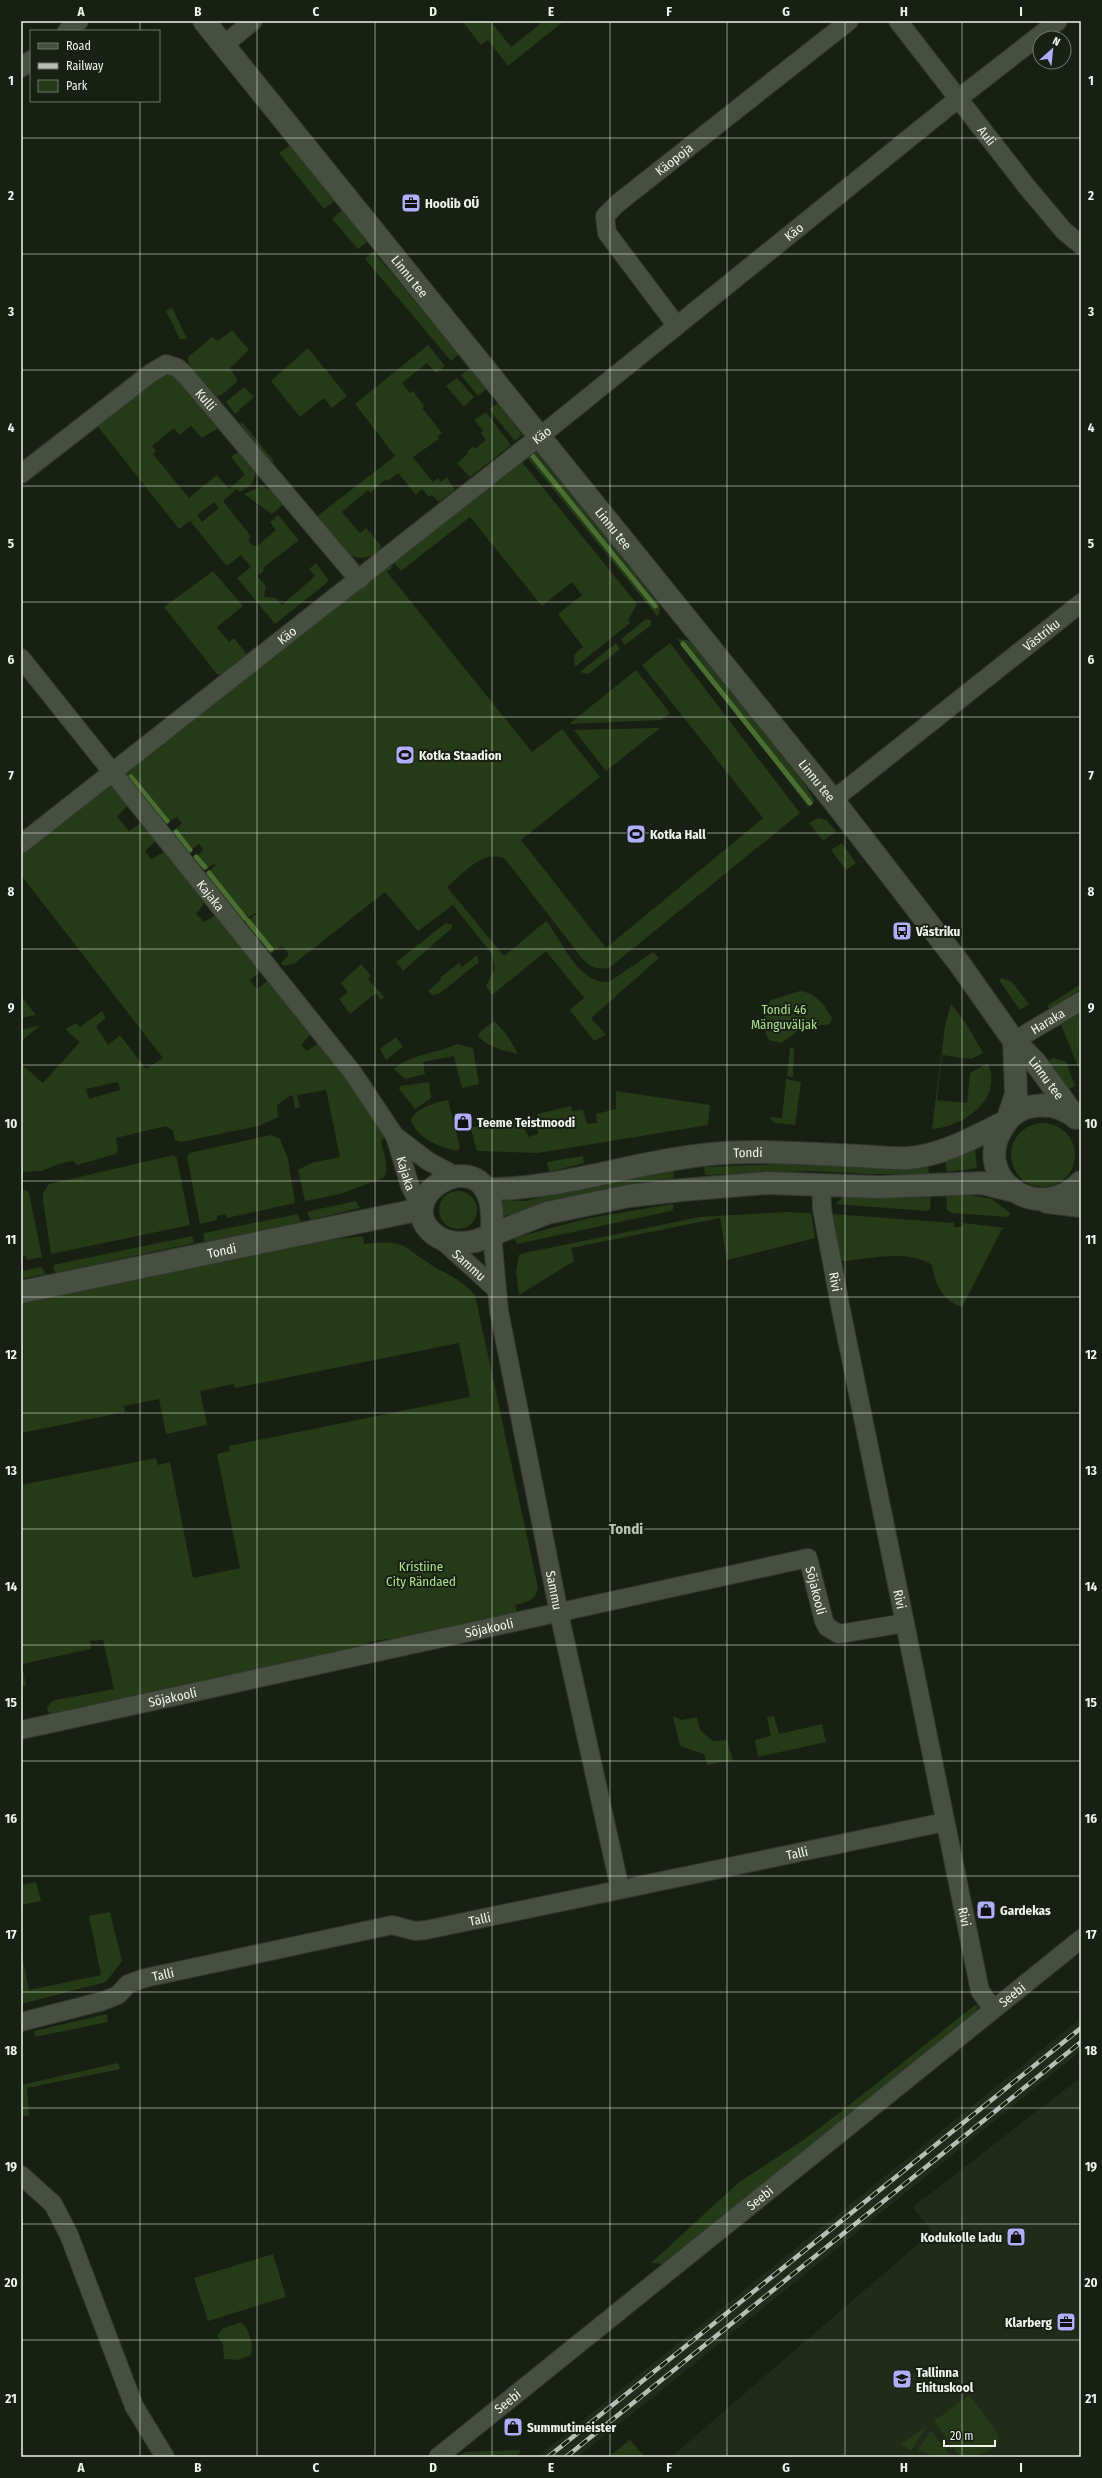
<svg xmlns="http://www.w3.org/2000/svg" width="1102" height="2478" font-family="'Fira Sans Condensed',sans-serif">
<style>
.built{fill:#202b19}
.green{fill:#253a17;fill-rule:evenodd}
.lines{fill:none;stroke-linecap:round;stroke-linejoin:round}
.stream{stroke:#4a6d32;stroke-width:5}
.minor-casing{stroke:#333831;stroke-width:20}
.tertiary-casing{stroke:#333831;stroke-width:24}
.minor{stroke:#464f40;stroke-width:18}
.tertiary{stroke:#464f40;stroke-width:22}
.rail-casing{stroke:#b8beb5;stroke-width:4.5}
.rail{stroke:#182013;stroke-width:3;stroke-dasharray:9;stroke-linecap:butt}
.grid{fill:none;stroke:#eff4ec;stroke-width:1;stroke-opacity:0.55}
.labels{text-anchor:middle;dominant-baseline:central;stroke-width:4;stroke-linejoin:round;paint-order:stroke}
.street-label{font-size:13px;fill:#eff4ec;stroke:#182013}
.poi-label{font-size:13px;font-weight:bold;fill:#eff4ec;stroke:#182013;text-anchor:start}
.park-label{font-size:13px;fill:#abe08a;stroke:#182013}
.quarter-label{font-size:15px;font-weight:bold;fill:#b8c3b2;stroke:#182013}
.neatline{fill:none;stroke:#eff4ec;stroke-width:1.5}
.grid-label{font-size:13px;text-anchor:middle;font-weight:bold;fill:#eff4ec}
</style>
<rect width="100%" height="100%" fill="#182013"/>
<path class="built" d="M1081,2018V2051L642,2406L578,2457H537Z
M1081,2077V2457H671L932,2232L913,2207Z"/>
<path class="green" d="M462,21H490L511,47L544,21H564L508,66L488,40L481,45Z
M290,145L335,201L324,209L279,153Z
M342,210L367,242L358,249L332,219Z
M373,251L459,354L451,361L365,259Z
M172,307L187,339H180L166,311Z
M232,330L249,350L230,368L238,381L221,395L214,397L189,368L188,357L212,337L218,341Z
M428,345L445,366L436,373L427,363L402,383L410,393L413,391L424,406L422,408L442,433L437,437L439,439L413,457L433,482L438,478L441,482L447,477L455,490L439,502L432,495L429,497L422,489L416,495L398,473L388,481L386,479L370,493L368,490L342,512L360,533L366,528L381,546L380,550C353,573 330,539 311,521L395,456L355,404Z
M308,348L347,396L332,408L324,398L300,417L271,381Z
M471,368L486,389L478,396L461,375Z
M165,374L177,376L220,427L202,438L191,426L179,435L174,428L152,446L156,451L153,454L189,498L217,475L229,489L245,475L231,457L240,451L256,472L252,484L240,492L237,489L223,501L250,535L249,542L254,546L258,545L276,530L270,522L278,515L299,540L263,568L264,571L257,576L266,586L264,597L276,598L282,605L315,576L309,569L316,563L329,581L275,624L237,578L251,567L241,555L227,566L190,521L179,529L99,428L94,426L131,394ZM214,502L219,508L202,522L197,515Z
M457,378L474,397L464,407L446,386Z
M244,387L254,397L235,414L226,402Z
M498,403L522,435L515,441L492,413L490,409Z
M486,412L511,445L470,477L457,463L468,454L467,452L473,446L475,449L486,440L481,433L483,431L474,420Z
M242,422L274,461L270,464L239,426Z
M535,450L658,601L660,609L658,617L525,455Z
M522,462L637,604L628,620L630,623L575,667L574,655L583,647L558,614L582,595L572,582L542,606L470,517L401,571L393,562L490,487L510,468Z
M262,486L273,492L282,505L272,514L244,494Z
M387,565L393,567L387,572L532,752L562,729L600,777L521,840L606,948L763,818L642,665L670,643L800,813L609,968C595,970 590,967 581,957L505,859C484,848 463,874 447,887L504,956L546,921C563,941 577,984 609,982L653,952L659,958L591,1018L606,1035L594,1041L570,1010L584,998L546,951L492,995L486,986L495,968L492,954L453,905L418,931L385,892L295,963L284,966L281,963L289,954L282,946L270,954L245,923L256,914L255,913L243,921L206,874L216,865L214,863L204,871L195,860L203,849L199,844L190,851L186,850L173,834V831L182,823L177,817L165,823L126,775L131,766Z
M213,571L243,606L217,627L229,642L234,638L247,655L222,675L217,674L164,607Z
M646,619L651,620V625L625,645L621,639Z
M677,639L687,640L694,644L803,782L815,801L808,807L724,697Z
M616,643L620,649L591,672L587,674L580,672Z
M636,670L670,713L661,720L569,724Z
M660,728L606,771L574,730Z
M111,786L128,805L117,817L129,831L142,822L157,840L145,851L151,859L166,851L206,901L196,914L204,922L216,915L261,971L250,980L257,989L269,980L311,1034L301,1045L307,1051L318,1044C334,1062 379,1116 384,1138L381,1141C383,1152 391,1170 383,1178L340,1194L305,1201L298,1170L311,1163L340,1157L326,1090L297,1095L300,1107L295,1108L293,1096L291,1095L277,1105L278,1117L259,1126L181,1142L175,1140L173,1131L166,1126L116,1138L118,1149L116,1154L77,1165L73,1161L58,1164L42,1171L21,1172V1064L43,1083L80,1042L65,1029L76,1023L80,1027L102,1011L106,1018L96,1026L108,1045L120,1035L146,1069L163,1058L21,875V852L106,787ZM118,1082L120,1090L89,1099L86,1089Z
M818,818L826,820L836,831L823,841L809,823Z
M842,843L856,863L846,870L831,850Z
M446,923L452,925V928L403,971L396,962Z
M477,955L479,962L439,994L432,995L428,991L441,980L440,978L459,963L462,967Z
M361,964L371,976L368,979L384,997L381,1000L376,993L350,1014L339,999L348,992L341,983Z
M1002,978L1012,982L1029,1004L1020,1010L999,980Z
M1081,984V989L1049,1009L1047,1006Z
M800,991C816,993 824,1004 832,1018L830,1024L802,1028L781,1043L769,1040C762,1028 760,1011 771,1000Z
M21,996L36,1015L21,1018Z
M951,1004L967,1025L983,1053L971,1059L942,1055L937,1100L967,1103L970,1073L988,1063C1003,1098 966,1125 934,1129L932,1128L945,1026Z
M1081,1009V1074L1060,1022Z
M494,1021L507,1035L518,1054C502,1050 489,1048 478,1036L480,1032Z
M41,1025L21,1041V1030Z
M396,1037L403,1047L386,1060L380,1049Z
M457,1044L473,1048L479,1084L462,1088L454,1056L423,1062L425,1074L405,1079L394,1069C413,1053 435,1054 457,1044Z
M790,1048H794L793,1077L787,1076Z
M1053,1058L1066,1062L1075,1086L1069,1089L1046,1063Z
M786,1079L801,1082L795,1125L775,1123L771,1120V1117L782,1118Z
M429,1082L431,1098L415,1109L399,1089L400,1086Z
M616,1091L710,1105L708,1125L538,1153L478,1151L476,1149L471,1128L521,1117L523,1126L529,1137L538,1134L537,1114L571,1106L572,1111L583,1110L587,1124L597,1123L596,1114L616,1109Z
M448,1100L460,1147L458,1151C438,1147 421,1140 411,1122C413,1108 437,1102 448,1100Z
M1011 1155a32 32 0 1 1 64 0a32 32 0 1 1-64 0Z
M271,1135L280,1139L288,1159L295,1203L227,1218L226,1214L217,1216V1220L200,1224L187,1157L189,1153Z
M975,1149L977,1168L947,1172L945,1160Z
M174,1155L177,1159L190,1225L51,1254L43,1201V1193L49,1184Z
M583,1156L584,1163L549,1172L547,1162Z
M808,1163L928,1165L929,1174H869L811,1171L705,1175L704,1167Z
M674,1170L673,1179L550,1203L502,1217L503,1200L525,1201L603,1182Z
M26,1190L29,1193L42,1257L27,1260L26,1256L21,1257V1191Z
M439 1210a19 19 0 1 1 38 0a19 19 0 1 1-38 0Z
M966,1194L992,1199L1010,1213L1008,1217L952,1213L947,1210L946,1195Z
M845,1196L931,1197L930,1209L927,1211L835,1204Z
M356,1201L360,1208L311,1220L307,1213L310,1211Z
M673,1204V1209L671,1211L517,1244L514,1238L589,1218Z
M786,1212L811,1213L815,1238L727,1260L720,1218L571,1248L574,1261L519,1295L516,1272L519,1255L524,1253L700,1217Z
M298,1214L301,1222L204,1242V1233Z
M832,1214L954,1223V1227H962L963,1223L1006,1228L1002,1229L962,1307C943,1301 935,1284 932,1265C908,1249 871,1259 843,1261L839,1258Z
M192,1236L194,1243L55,1273L53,1265Z
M363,1236L364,1244C375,1243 387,1241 398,1244C408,1246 415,1255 424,1260C445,1275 455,1274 475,1295L538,1588C535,1601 527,1602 515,1605L517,1613L395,1640L386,1639L369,1642L366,1646L54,1714L48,1712L47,1708L50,1703L55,1700L114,1689L103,1640L90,1641L91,1649L22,1664L26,1686L21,1687V1485L156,1458L158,1465L170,1462L193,1578L240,1568L217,1454L230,1451L229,1446L470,1397L459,1343L235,1388L234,1384L200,1391L207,1425L166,1434L159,1399L124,1406L125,1412L21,1433V1303L327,1240Z
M42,1267L45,1274L21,1279V1271Z
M673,1716L682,1720L697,1717L700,1730L713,1741L727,1740L733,1760L707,1765L704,1754L680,1746Z
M774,1716L779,1734L822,1724L826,1742L758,1757L755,1740L771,1736L767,1717Z
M36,1882L41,1901L21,1905V1885Z
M110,1912L122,1961L106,1982L21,2004V1950L29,1990L101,1975L89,1916Z
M975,2005L978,2006L976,2013L664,2264L651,2263L738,2183L802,2141L843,2110Z
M107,2014L108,2022L35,2037L34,2031Z
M118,2063L120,2069L27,2088L29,2115L21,2117V2085Z
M273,2254L286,2297L208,2321L194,2278Z
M241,2322C249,2328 254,2346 251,2355L238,2360L224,2359L223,2344L217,2336L222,2329Z
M968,2396L971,2397L999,2436C997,2454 974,2457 960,2457L934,2421Z
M927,2426L911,2450L900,2445Z
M931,2430L951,2457H933L918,2450Z
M630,2440L645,2457H608Z
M519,2450L521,2452L515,2457H455L466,2452Z"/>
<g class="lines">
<path class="stream" d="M531,454L655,606
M683,644L810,803
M131,777L167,821
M176,832L190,850
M196,857L205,867
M209,873L245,918
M248,921L271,949"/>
<g class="minor-casing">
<g id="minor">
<path id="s1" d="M898,21L1027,187L1064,231L1081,245"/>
<path d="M67,31L79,21"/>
<path d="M224,45L253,21"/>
<path d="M21,68L31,60"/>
<path id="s2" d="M677,326L607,233L605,216L618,203L849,21"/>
<path id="s3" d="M21,474L151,373L166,364L178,368L187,377L359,580"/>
<path id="s4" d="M21,658L353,1073L395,1136L410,1186L422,1209"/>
<path id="s5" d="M833,800L1081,603"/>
<path id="s6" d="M21,844L549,429L959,98L1058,21"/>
<path id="s7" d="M1014,1041L1081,1001"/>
<path d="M395,1136L428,1161L454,1175"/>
<path id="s8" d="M821,1184L822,1209L840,1305L980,1991L993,2009"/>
<path id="s9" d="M492,1234L499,1311L559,1613L620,1889"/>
<path id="s10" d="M442,1240L496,1289"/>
<path id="s11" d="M21,1730L808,1558L824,1621L827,1627L839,1634L905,1623"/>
<path id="s12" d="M21,2022L103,2001L118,1995L128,1984L145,1978L392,1925L415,1931L426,1930L945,1822"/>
<path d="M21,2175L53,2204L69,2235L134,2406L165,2457"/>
<path id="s13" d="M438,2457L1081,1939"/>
</g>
</g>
<g class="tertiary-casing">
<g id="tertiary">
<path id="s14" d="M204,21L833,800L959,963L1014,1041L1035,1062L1076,1118"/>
<path d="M1075,1117C1061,1106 1046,1103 1029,1107C1018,1110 1009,1117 1003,1127C970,1178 1038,1226 1081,1182"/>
<path d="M1007,1121L1016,1094L1014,1041"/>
<path id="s15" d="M485,1189C556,1190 624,1165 694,1156C749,1148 805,1154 860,1156C876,1157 893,1159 909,1158C944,1155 976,1136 1007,1121"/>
<path d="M1047,1202L1081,1206"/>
<path d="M492,1234C492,1223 493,1211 490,1200C475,1144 389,1199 435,1235C448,1244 461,1244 476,1241L547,1213L629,1196L682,1190L766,1183L879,1187L982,1183L1014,1191"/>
<path id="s16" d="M21,1292L422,1209"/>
</g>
</g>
<use href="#minor" class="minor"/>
<use href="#tertiary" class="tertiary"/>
<g class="rail-casing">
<path id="rail" d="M548,2457L1081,2028
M566,2457L1081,2042"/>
</g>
<use href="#rail" class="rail"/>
</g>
<path class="grid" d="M140,21V31M257,21V2457M375,21V2457M492,21V2457M610,21V2457M727,21V2457M845,21V2457M962,21V2457M140,101V2457M21,138H1081M21,254H1081M21,370H1081M21,486H1081M21,602H1081M21,717H1081M21,833H1081M21,949H1081M21,1065H1081M21,1181H1081M21,1297H1081M21,1413H1081M21,1529H1081M21,1645H1081M21,1761H1081M21,1876H1081M21,1992H1081M21,2108H1081M21,2224H1081M21,2340H1081"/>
<defs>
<g id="office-square" transform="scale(1)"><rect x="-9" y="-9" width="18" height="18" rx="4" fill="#afaefa" stroke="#182013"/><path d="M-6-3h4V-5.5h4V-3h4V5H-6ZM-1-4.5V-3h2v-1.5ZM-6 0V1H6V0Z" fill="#111"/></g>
<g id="stadium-square" transform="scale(1)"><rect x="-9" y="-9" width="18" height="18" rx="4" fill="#afaefa" stroke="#182013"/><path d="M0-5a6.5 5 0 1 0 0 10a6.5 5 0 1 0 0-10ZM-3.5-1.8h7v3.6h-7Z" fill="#111"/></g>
<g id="bus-square" transform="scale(1)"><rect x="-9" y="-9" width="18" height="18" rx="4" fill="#afaefa" stroke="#182013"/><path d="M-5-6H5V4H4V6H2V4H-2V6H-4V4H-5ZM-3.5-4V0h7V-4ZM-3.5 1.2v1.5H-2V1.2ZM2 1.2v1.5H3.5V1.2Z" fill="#111"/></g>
<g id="shop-square" transform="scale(1)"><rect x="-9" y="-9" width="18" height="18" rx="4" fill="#afaefa" stroke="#182013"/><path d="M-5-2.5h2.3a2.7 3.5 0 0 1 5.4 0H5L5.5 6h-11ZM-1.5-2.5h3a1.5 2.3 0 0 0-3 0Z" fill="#111"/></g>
<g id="school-square" transform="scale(1)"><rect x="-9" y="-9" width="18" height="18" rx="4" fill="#afaefa" stroke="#182013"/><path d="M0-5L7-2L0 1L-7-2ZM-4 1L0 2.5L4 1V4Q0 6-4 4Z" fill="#111"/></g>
</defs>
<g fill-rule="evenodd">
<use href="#office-square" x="411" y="203"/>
<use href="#stadium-square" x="405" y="755"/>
<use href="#stadium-square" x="636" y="834"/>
<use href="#bus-square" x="902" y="931"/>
<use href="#shop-square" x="463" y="1122"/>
<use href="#shop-square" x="986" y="1910"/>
<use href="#shop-square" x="1016" y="2237"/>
<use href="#office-square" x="1066" y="2322"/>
<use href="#school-square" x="902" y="2379"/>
<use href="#shop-square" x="513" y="2427"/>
</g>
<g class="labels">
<g class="street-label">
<text stroke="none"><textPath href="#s1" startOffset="145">Auli</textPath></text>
<text stroke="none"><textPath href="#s2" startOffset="223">Käopoja</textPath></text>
<text stroke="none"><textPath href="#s6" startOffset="986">Käo</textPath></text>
<text stroke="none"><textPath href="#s14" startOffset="328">Linnu tee</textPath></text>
<text stroke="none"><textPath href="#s3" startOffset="237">Kulli</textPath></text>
<text stroke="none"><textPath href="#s6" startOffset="662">Käo</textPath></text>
<text stroke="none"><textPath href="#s14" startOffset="652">Linnu tee</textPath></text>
<text stroke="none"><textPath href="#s5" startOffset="266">Västriku</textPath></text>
<text stroke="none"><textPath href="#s6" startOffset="338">Käo</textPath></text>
<text stroke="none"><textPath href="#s14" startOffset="976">Linnu tee</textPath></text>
<text stroke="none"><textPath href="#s4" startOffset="304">Kajaka</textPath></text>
<text stroke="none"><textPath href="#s7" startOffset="39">Haraka</textPath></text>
<text stroke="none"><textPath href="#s14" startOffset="1352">Linnu tee</textPath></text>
<text stroke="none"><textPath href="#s15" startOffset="266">Tondi</textPath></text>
<text stroke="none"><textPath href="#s4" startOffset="646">Kajaka</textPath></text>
<text stroke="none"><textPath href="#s16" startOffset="205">Tondi</textPath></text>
<text stroke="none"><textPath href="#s10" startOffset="37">Sammu</textPath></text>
<text stroke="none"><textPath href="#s8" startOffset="99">Rivi</textPath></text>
<text stroke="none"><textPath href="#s9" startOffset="362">Sammu</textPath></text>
<text stroke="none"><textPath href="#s11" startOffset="839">Sõjakooli</textPath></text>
<text stroke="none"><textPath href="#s8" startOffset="423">Rivi</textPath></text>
<text stroke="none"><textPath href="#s11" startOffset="479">Sõjakooli</textPath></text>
<text stroke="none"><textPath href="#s11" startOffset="155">Sõjakooli</textPath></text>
<text stroke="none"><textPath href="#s12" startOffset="800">Talli</textPath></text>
<text stroke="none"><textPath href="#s8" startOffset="747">Rivi</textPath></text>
<text stroke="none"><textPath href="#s12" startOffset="476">Talli</textPath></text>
<text stroke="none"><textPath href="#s12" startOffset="152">Talli</textPath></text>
<text stroke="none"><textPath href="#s13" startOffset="737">Seebi</textPath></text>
<text stroke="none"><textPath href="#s13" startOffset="413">Seebi</textPath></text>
<text stroke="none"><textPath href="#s13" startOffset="89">Seebi</textPath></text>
</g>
<g class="poi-label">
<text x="425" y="203">Hoolib OÜ</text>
<text x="419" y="755">Kotka Staadion</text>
<text x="650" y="834">Kotka Hall</text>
<text x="916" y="931">Västriku</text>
<text x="477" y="1122">Teeme Teistmoodi</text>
<text x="1000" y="1910">Gardekas</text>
<text x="1002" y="2237" text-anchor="end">Kodukolle ladu</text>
<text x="1052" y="2322" text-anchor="end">Klarberg</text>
<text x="916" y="2372">Tallinna<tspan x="916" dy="15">Ehituskool</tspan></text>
<text x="527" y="2427">Summutimeister</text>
</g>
<g class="park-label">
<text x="784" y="1009">Tondi 46<tspan x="784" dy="15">Mänguväljak</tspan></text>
<text x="421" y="1566">Kristiine<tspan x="421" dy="15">City Rändaed</tspan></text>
</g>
<g class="quarter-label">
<text x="626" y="1529">Tondi</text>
</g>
</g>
<rect width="1102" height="2478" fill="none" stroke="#182013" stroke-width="44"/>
<rect x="30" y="30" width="130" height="72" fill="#182013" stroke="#6e756a"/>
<rect x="38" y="43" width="20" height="6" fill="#464f40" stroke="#6e756a"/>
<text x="66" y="50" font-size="12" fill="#eff4ec">Road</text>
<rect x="38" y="63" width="20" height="6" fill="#b8beb5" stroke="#6e756a"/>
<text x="66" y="70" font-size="12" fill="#eff4ec">Railway</text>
<rect x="38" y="80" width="20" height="12" fill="#253a17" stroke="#6e756a"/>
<text x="66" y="90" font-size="12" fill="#eff4ec">Park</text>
<g transform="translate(1052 50) rotate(27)"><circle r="19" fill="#182013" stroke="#6e756a"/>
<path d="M0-3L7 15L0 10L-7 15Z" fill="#afaefa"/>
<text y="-6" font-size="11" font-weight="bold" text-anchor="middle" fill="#eff4ec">N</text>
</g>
<path d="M944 2440v6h51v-6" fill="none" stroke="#eff4ec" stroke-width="2"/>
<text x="950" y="2440" font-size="12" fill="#eff4ec" stroke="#182013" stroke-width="3" paint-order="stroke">20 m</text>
<rect x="22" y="22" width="1058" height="2434" class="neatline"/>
<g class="grid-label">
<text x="81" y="16">A</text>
<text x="198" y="16">B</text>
<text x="316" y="16">C</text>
<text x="433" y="16">D</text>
<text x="551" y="16">E</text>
<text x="669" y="16">F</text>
<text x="786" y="16">G</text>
<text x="904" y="16">H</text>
<text x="1021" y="16">I</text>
<text x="11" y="85">1</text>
<text x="1091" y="85">1</text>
<text x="11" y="200">2</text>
<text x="1091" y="200">2</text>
<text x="11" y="316">3</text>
<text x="1091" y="316">3</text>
<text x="11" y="432">4</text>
<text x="1091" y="432">4</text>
<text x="11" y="548">5</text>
<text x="1091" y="548">5</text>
<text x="11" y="664">6</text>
<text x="1091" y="664">6</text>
<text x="11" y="780">7</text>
<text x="1091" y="780">7</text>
<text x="11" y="896">8</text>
<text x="1091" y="896">8</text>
<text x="11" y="1012">9</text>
<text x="1091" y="1012">9</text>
<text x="11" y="1128">10</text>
<text x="1091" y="1128">10</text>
<text x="11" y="1244">11</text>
<text x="1091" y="1244">11</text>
<text x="11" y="1359">12</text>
<text x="1091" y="1359">12</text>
<text x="11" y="1475">13</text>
<text x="1091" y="1475">13</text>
<text x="11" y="1591">14</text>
<text x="1091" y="1591">14</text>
<text x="11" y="1707">15</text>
<text x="1091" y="1707">15</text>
<text x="11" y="1823">16</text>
<text x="1091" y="1823">16</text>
<text x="11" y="1939">17</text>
<text x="1091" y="1939">17</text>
<text x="11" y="2055">18</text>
<text x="1091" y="2055">18</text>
<text x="11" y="2171">19</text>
<text x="1091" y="2171">19</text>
<text x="11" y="2287">20</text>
<text x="1091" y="2287">20</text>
<text x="11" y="2403">21</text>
<text x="1091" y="2403">21</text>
<text x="81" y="2472">A</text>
<text x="198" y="2472">B</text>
<text x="316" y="2472">C</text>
<text x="433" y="2472">D</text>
<text x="551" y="2472">E</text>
<text x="669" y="2472">F</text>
<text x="786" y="2472">G</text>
<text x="904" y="2472">H</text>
<text x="1021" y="2472">I</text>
</g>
</svg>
